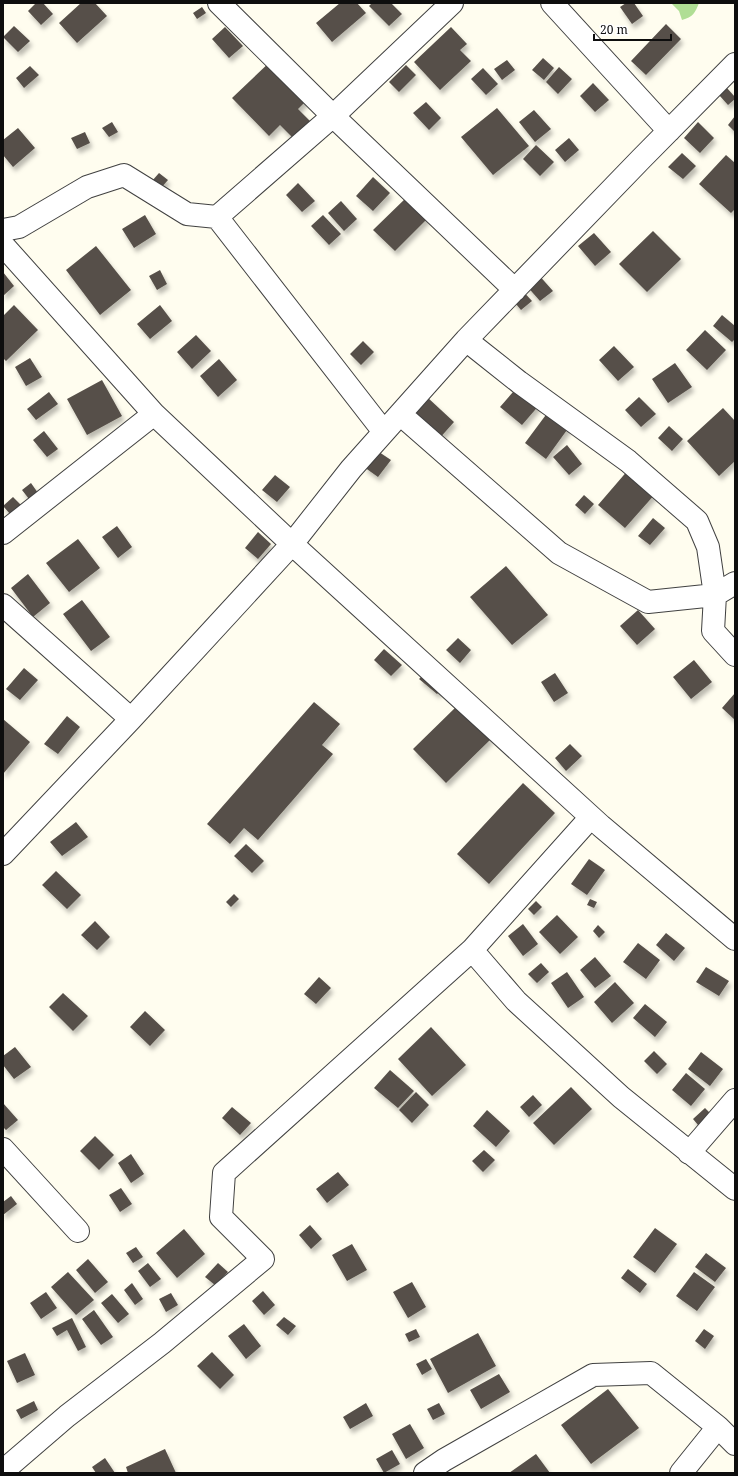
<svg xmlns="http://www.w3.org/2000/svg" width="738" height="1476" font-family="'Noto Serif',serif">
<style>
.forest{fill:#b0de94}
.building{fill:#575049;filter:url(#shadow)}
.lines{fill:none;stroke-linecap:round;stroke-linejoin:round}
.minor-casing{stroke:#414141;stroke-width:24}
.minor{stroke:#fff;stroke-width:22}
</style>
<defs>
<filter id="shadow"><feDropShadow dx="2.5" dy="4.5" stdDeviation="2" flood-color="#0004"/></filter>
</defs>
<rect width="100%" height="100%" fill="#fffdef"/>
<path class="forest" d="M673,3H699C695,13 693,17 682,20L679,11L672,4Z"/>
<path class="building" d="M36,3H43L53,14L41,25L28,11Z
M81,3H95L107,16L77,43L59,23Z
M340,3H357L366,13L332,42L316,23Z
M372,3H391L402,14L389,26L369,6Z
M626,3H634L643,16L632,24L620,7Z
M202,7L206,13L197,19L193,13Z
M666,24L681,39L646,75L631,61Z
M14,26L30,41L18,52L3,37Z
M225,27L243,46L229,58L212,39Z
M451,27L467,44L460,50L471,61L440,90L414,62Z
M543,58L554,68L544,80L532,70Z
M273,59L310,97L298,109L313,124L296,141L280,125L269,136L232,98Z
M507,60L515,70L502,80L494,69Z
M406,65L416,75L399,92L389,82Z
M30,66L39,75L24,88L16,78Z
M559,67L572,79L558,94L546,82Z
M483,68L498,84L486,95L471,79Z
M593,83L609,100L595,112L580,96Z
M727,88L735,97V99L728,105L719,95Z
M426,102L441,118L429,130L413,113Z
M497,108L529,146L493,175L461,137Z
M534,110L551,129L535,142L519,122Z
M735,116V132L728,125Z
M112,122L118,132L109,137L102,128Z
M698,122L714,138L700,153L684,138Z
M18,128L35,148L13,167L3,155V140Z
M85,132L90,143L77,149L71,138Z
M569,138L579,150L565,162L555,150Z
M536,145L554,162L540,176L523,159Z
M682,153L696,166L683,179L668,167Z
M726,155L735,163V209L731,213L699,184Z
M159,173L168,180L161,188L152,181Z
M373,177L390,193L373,211L356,196Z
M298,183L315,201L302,212L286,195Z
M408,196L429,217L395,251L373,230Z
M341,201L357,219L344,231L328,213Z
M145,215L156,234L134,248L122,229Z
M323,215L341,234L329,245L311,226Z
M653,231L681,259L647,292L619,264Z
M594,233L611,252L595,266L578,246Z
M96,246L131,290L100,315L66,270Z
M160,270L167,284L157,290L149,276Z
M3,272L14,286L3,296Z
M537,273L553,291L540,301L525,284Z
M521,289L532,301L521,310L511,298Z
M14,305L38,330L6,361L3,358V316Z
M160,305L172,321L150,339L137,324Z
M722,315L735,326V339L732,342L713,326Z
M705,330L726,350L707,370L686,350Z
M196,335L211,351L192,369L177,352Z
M363,341L374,352L361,365L350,354Z
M614,346L634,367L618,381L599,360Z
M30,358L42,377L26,386L15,367Z
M219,359L237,380L218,397L200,376Z
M675,363L692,387L668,403L652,379Z
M102,380L122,416L87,435L67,399Z
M519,385L541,403L522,425L500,407Z
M49,392L58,404L36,420L27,409Z
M427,397L454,422L438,440L410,415Z
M639,397L656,414L641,427L625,410Z
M551,408L572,423L546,459L525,443Z
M723,408L735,421V461L719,476L687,441Z
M669,426L683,439L672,451L658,438Z
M44,431L58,449L47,457L33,440Z
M567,445L582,464L569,475L553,457Z
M376,450L391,460L378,477L364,467Z
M629,469L656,493L625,528L598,505Z
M275,475L290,487L277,502L262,490Z
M31,483L38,493L29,499L22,490Z
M584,495L594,504L585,514L575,505Z
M13,497L22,506L11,515L3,506Z
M653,518L665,528L650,545L638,536Z
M117,526L132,547L118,558L102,537Z
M258,532L271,544L258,559L245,548Z
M78,539L100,568L69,592L46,563Z
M506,566L548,615L512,645L470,597Z
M28,574L50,603L33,617L11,588Z
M82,600L110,637L91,651L63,614Z
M638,610L655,629L637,645L620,626Z
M458,638L471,650L460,663L446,650Z
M384,649L402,665L391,676L374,660Z
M694,660L712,682L691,699L673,677Z
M24,668L38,680L20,700L6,689Z
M426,672L444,687L437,694L419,679Z
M555,673L568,693L554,702L541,682Z
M735,693V720L722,708Z
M314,702L340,724L322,745L333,754L258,840L244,828L230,844L207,824Z
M458,705L491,739L446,783L413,749Z
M67,716L80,727L58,754L44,744Z
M3,719L30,742L3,774Z
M570,744L582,756L566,771L555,758Z
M523,783L555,813L489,884L457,854Z
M76,822L88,837L62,856L50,842Z
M246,844L264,861L252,873L234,856Z
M589,859L605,870L587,895L571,884Z
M56,871L81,895L67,909L42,885Z
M234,894L239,899L231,907L226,902Z
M590,899L597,902L594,908L587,905Z
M536,901L542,907L534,915L528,909Z
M557,915L578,937L560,954L539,932Z
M95,921L110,937L97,950L81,935Z
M523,924L538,944L523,956L508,936Z
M598,925L605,932L599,938L593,931Z
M666,933L685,948L674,961L656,945Z
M638,943L660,960L646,979L623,962Z
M595,957L611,976L595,988L580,970Z
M541,963L549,972L537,983L528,974Z
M706,967L729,981L719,996L696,982Z
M567,972L584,997L568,1008L551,983Z
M319,977L331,988L316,1004L304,994Z
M615,982L634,1003L612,1023L594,1002Z
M63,993L88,1016L73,1031L49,1007Z
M645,1004L667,1022L655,1037L633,1018Z
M145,1011L165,1030L150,1046L130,1027Z
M431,1027L466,1065L432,1096L398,1059Z
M15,1047L31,1067L14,1079L3,1065V1056Z
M654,1051L667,1064L657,1074L644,1061Z
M701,1052L723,1069L710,1086L688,1069Z
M390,1070L414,1091L398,1108L374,1088Z
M686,1073L705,1089L691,1106L672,1090Z
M571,1087L592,1109L554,1145L533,1123Z
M416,1092L429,1105L412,1123L399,1110Z
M533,1095L542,1105L529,1117L520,1107Z
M3,1103L18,1120L6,1130L3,1127Z
M232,1107L251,1123L240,1135L222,1118Z
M705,1108L716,1119L703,1131L693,1119Z
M487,1110L510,1131L496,1147L473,1126Z
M95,1136L114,1155L99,1170L80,1151Z
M484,1150L495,1160L483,1172L472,1161Z
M131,1154L144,1174L131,1183L118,1163Z
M338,1172L349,1185L327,1203L316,1189Z
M121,1188L132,1204L120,1212L109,1195Z
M11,1196L17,1204L3,1215V1202Z
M310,1225L322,1239L311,1249L299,1235Z
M655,1228L677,1244L655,1273L633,1257Z
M184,1229L205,1254L177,1278L156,1253Z
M352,1244L367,1270L347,1281L332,1255Z
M136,1247L143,1257L133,1263L126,1253Z
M706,1253L726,1268L715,1282L695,1267Z
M88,1259L108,1282L95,1293L76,1270Z
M148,1263L161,1279L150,1287L138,1271Z
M218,1263L228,1272L215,1285L205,1277Z
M628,1269L647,1284L640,1293L621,1278Z
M68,1272L94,1300L76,1315L51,1287Z
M694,1272L715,1287L697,1311L676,1296Z
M412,1282L426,1307L408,1318L393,1292Z
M132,1283L143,1299L135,1305L124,1290Z
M263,1291L275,1305L264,1315L252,1301Z
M46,1292L57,1308L41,1319L30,1303Z
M171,1293L178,1305L166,1312L159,1299Z
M112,1294L129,1314L118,1323L101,1303Z
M94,1310L113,1337L101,1345L82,1319Z
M284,1317L296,1326L288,1335L276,1325Z
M72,1318L86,1347L78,1351L67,1330L57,1336L52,1328Z
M244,1324L261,1346L246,1359L228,1336Z
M416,1329L420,1337L409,1342L405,1334Z
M704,1329L714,1336L705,1349L695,1341Z
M478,1333L496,1366L448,1393L430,1359Z
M212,1352L234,1375L220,1389L197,1366Z
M25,1353L35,1375L17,1383L7,1361Z
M426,1359L432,1369L422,1375L416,1364Z
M499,1374L510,1392L481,1409L470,1390Z
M608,1389L639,1428L591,1464L561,1425Z
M34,1401L38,1410L21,1419L16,1410Z
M366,1403L373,1416L350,1429L343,1417Z
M439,1403L445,1414L433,1420L427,1409Z
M410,1424L424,1448L406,1459L392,1434Z
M165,1449L176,1473H128L126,1467Z
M392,1450L400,1464L384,1473L376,1459Z
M536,1454L550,1473H509Z
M105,1458L115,1473H96L92,1467Z"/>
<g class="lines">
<g class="minor-casing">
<path id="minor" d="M219,3L333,116L515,290
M552,3L669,131
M217,217L333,116L452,3
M3,230L19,227L87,187L124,175L187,214L217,217L384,432
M3,245L154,414L292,544L601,826L735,939
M466,340L519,382L628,461L697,521L708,547L715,595L713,631L735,655
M400,414L559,553L648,602L715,595L735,583
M3,533L154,414
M3,605L131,719
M3,854L131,719L292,544L351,469L466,340L641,159L735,64
M472,950L516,1001L621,1097L735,1189
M3,1149L78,1231
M689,1153L735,1100
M3,1471L67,1416L162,1343L263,1259L221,1217L224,1173L472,950L591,817
M425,1473L444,1460L593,1375L651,1373L718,1427L735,1444
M681,1473L718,1427"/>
</g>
<use href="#minor" class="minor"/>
</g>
<rect width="738" height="1476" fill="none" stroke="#0e0e0e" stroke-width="8"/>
<path d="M594 34v6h77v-6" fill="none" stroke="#0e0e0e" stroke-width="2"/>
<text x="600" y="34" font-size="12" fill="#0e0e0e" stroke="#ffffff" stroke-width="3" paint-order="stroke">20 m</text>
</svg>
